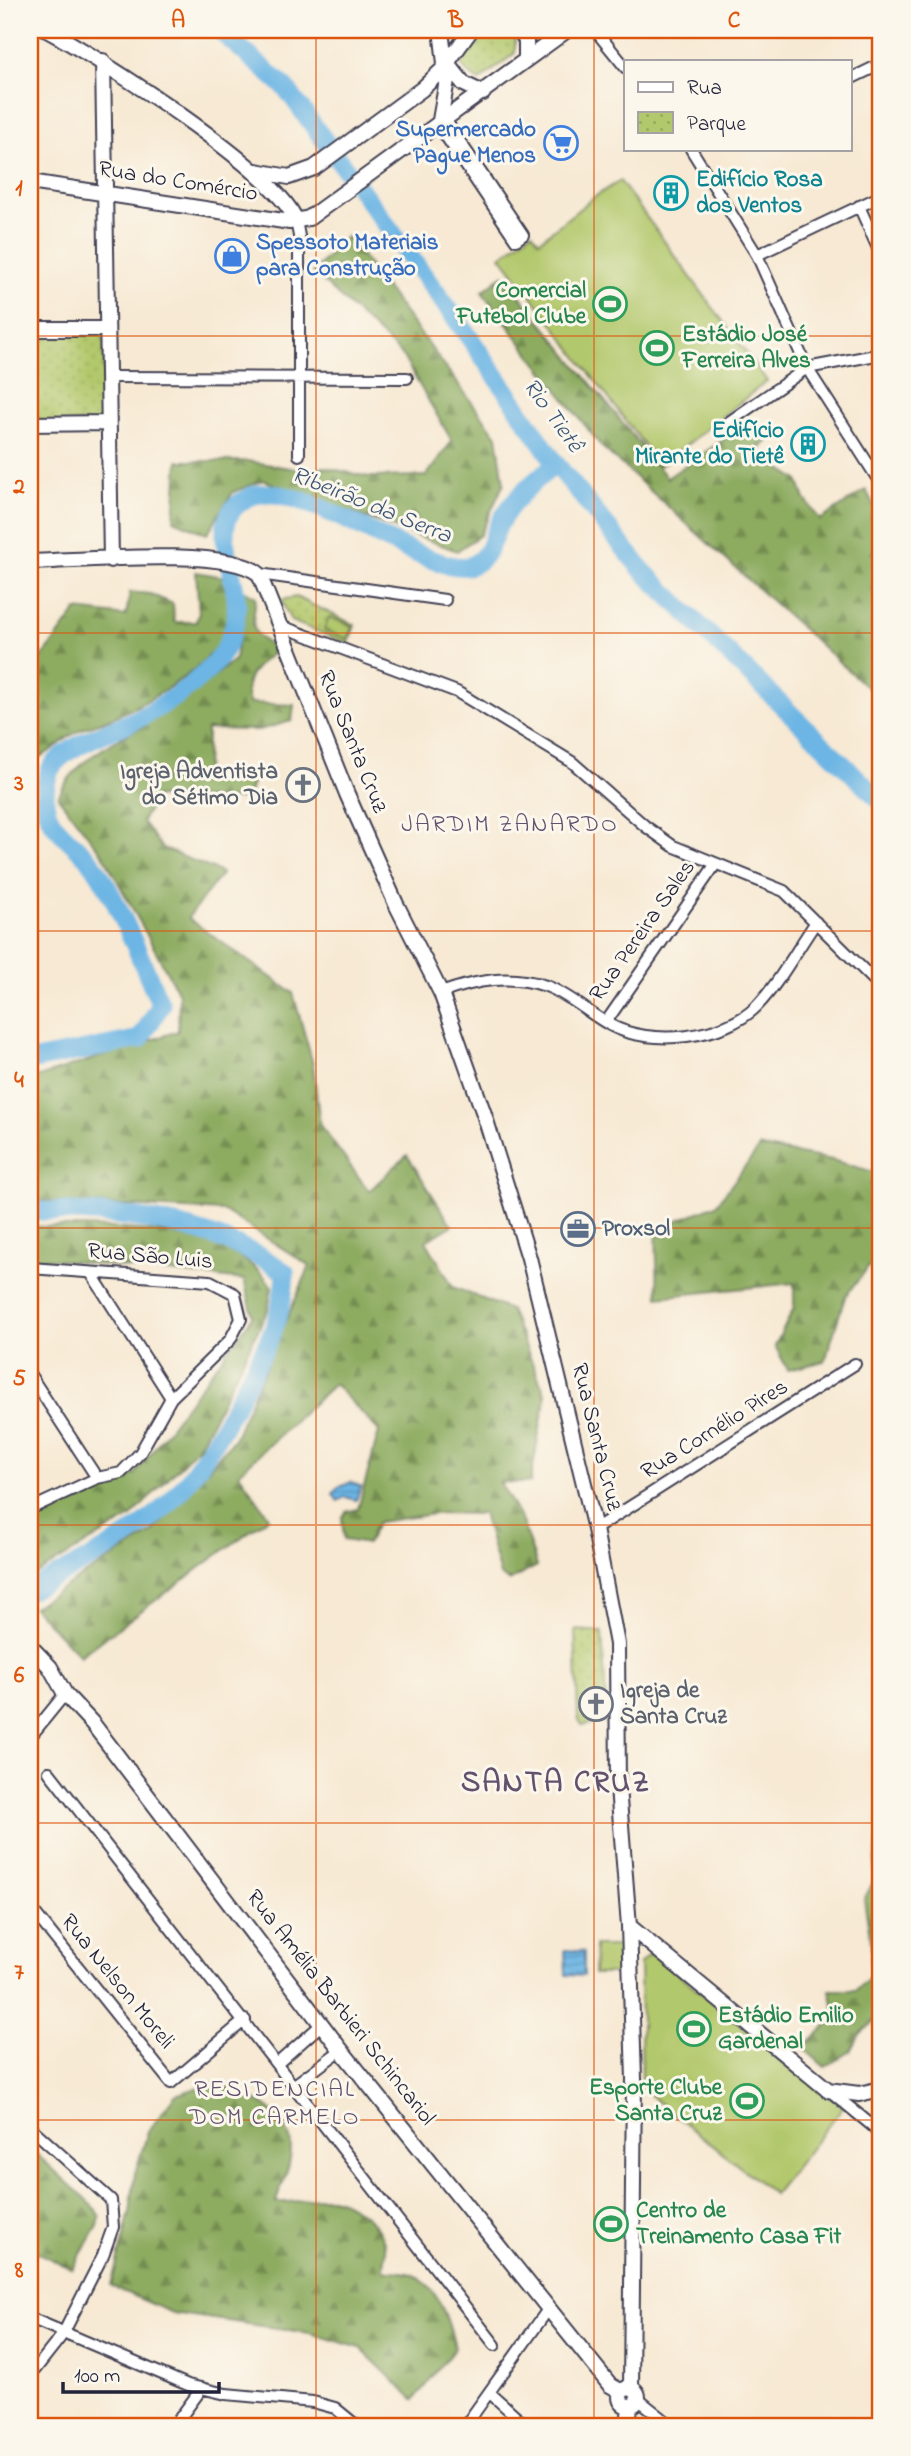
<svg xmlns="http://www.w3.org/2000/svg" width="911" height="2456" font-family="'Indie Flower',sans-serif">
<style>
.forest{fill:url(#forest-firs);stroke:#58674e;stroke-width:2}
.park{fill:url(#park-dots);stroke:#6a7554;stroke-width:2}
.garden{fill:#b2c86c;stroke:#6a7554;stroke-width:2}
.water{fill:url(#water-rules);stroke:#476c90;stroke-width:2}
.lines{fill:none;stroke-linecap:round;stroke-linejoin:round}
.river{stroke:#6cb5e4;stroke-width:19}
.street-casing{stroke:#424052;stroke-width:14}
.secondary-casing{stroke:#424052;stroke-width:18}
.street{stroke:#fff;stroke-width:10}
.secondary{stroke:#fff;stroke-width:14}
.grid{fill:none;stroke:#de560e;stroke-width:2;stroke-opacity:0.55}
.labels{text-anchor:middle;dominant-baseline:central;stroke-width:6;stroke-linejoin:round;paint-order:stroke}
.shop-label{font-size:23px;font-weight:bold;fill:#366cbe;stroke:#fbf7ec;text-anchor:end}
.culture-label{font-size:23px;font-weight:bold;fill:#0d838f;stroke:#fbf7ec;text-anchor:start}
.street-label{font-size:23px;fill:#22223b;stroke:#fbf7ec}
.leisure-label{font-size:23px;font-weight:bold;fill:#27864d;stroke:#fbf7ec;text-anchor:start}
.worship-label{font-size:23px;font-weight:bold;fill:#5b616d;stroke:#fbf7ec;text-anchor:end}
.service-label{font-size:23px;font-weight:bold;fill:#4e5e75;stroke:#fbf7ec;text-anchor:start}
.water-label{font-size:24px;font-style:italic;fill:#3c5576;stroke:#fbf7ec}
.neighbourhood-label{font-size:24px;letter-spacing:2px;fill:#62526e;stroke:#fbf7ec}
.district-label{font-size:30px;font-weight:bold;letter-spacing:2px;fill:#62526e;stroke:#fbf7ec}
.neatline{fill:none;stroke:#de560e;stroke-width:2.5}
.grid-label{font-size:23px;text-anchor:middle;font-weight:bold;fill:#de560e}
</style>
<defs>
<pattern id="forest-firs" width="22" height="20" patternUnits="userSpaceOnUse" patternTransform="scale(1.75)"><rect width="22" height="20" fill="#8dac60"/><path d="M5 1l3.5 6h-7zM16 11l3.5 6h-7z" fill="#738c50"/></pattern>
<pattern id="park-dots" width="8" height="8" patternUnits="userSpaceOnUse" patternTransform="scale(1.75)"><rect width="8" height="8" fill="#b2c86c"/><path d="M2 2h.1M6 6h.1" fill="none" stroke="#99ac5e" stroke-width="1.8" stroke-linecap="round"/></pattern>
<pattern id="water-rules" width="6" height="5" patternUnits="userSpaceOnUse" patternTransform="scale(1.75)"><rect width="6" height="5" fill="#6cb5e4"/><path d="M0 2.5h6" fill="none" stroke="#5893ba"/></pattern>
</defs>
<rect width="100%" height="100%" fill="#fbf7ec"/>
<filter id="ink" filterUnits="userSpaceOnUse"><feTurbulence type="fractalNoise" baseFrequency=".0143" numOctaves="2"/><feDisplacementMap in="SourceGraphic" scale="14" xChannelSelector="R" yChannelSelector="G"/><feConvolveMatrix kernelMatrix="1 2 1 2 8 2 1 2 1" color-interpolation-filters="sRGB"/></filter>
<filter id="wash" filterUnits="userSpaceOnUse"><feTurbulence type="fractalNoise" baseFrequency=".00686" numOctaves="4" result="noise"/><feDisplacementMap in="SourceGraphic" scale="28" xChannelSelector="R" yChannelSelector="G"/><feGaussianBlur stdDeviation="1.57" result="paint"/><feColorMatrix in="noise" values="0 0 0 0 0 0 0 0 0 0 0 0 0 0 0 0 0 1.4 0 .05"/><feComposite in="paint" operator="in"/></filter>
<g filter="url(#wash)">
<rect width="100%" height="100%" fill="#f7e9d3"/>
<path class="forest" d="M347,236L497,436L504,483L480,535L457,551L263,480L233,492L207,534L174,520L178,461H247L308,471L323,467L369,477L426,476L452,441L402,355L313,272Z
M503,275L667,478L752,420L771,438L756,453L798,480L805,499L820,520L866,490L881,519V700L601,446L482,292Z
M196,572L225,577C226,589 230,602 230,614C229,659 150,701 114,717C102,723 87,726 75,733C58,743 49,756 30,760V669L41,659L77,610L126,616L130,592L150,594L173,604L174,622H196L199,612Z
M240,588L256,597C253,625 247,631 273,647L272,654C255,666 241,680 249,703L294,705L292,721L259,730L207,729L206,772L255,774L247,799L156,797L142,821L162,848L222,873L188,918L293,993L313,1064L320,1125L369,1191L407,1155L452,1226L426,1241L453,1287L510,1310L546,1395L530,1483L500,1482L522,1522L537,1566L509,1581L500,1575L483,1514L442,1513L378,1522L367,1544L344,1540L342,1518L346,1512L358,1509L379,1431L334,1384L239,1473L269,1517L80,1656L33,1607L153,1532L234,1439L310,1266L224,1211L30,1201V1080L178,1031L179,994L104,856L58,797C77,753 128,737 166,712C190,697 213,677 235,659L242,614Z
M760,1147L832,1160L881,1174V1251L845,1297L825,1361L788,1370L775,1346L794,1308V1283L658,1297L656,1229L716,1205Z
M30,1226C101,1229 229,1220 272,1287L268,1310L200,1445L131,1517L30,1578V1519L103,1492L135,1474L253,1316L244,1280L30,1257Z
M881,1837V2016L860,2034L851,2051L825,2067L803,2048L836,2016L830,1990H856L871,1976V1941L864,1900L873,1882L878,1840Z
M212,2083C242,2092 291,2109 291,2149C291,2167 281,2185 276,2202C294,2204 313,2196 331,2198C352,2202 383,2225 385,2248C386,2255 384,2263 384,2270C392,2272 403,2271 411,2274C439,2286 449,2322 455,2348L414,2400L360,2348L310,2333L172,2313L111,2286L130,2212L135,2173L148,2132L175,2095Z
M30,2148L94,2207L100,2217L98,2226L72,2269L30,2249Z"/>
<path class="park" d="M475,30H510L515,38V53L479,81C450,63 458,52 475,30Z
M30,330L104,331V422L30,423Z
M296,597L355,625L349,644L291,621L281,600Z
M575,1630L602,1632L607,1722L582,1725L578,1718Z"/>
<path class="garden" d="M620,181L767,381L660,466L501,256L532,232L539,241L594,197Z
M329,617L353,626L348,639L324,630Z
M595,1946H620L619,1974H594Z
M649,1955L657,1957L843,2107L774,2194L642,2089L640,1963Z"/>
<path class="water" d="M351,1482L361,1487L356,1500L345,1497L338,1501L333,1494L337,1488Z
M565,1950L584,1952V1976L566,1975Z"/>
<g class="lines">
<path class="river" d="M219,30L285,87L472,341L556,464L642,570L881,801
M30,1061L140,1039L161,1005C142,964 120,904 95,867C79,843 43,829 45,796C45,789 47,776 50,770C65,743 119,730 145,715C169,702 194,685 213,665C229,648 239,621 236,597C232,561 206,514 252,496C302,476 435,584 474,564C493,554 492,532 504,516C518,494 536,480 556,464
M30,1211C118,1211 211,1221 285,1272C283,1319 269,1340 248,1381C227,1421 206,1460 177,1494C141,1536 77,1565 30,1590"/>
</g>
</g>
<g filter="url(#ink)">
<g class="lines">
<g class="street-casing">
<path id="street" d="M595,30L626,68
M850,79L881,64
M439,126L516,240L523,235L446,121
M691,149L757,255L807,368L881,484
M859,206L881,255
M296,221L299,236V455
M757,255L881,196
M107,377L407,378
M726,424L807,368L881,354
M259,574L445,600
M281,626L457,692L485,709L572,762L645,826L673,846L784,891L881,987
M441,993C476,980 510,974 546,986C570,995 588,1013 610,1025C650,1047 725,1039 757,1006C780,982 797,949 816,922
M606,1022L715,865
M30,1268L210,1281L235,1294L241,1319L230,1340L171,1398L140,1453L121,1473L97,1478L30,1509
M91,1273L171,1398
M30,1375L97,1478
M595,1529L855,1364
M30,1737L65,1694
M49,1772L495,2345
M30,1907L171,2083L245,2020
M278,2063L322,2024
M293,2086L341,2050
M830,2091L881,2133
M30,2127L111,2200L113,2227L103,2255L63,2334L30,2376
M30,2318L188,2385L226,2394L313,2402L335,2408L357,2426
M490,2393L527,2426
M638,2399L672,2426
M174,2426L202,2388
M465,2426L549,2308"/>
</g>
<g class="secondary-casing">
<path id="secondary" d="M47,30C97,57 280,173 296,221
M520,30L526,41V60
M103,61L111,560
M447,63L464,84L483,93
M439,126L447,80L441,30
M256,171L289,177L314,168L422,89L442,70L471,30
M30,182L290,222L309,218L567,30
M30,329H107
M30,424L108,423
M30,562C77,561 226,546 259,574L347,794L396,904L441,993L484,1114L529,1258L595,1529L617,1644L618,1787L629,1926L634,2079L631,2389
M30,1646L50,1667L65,1694L93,1724L341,2050L610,2385L622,2392
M629,1926L828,2090L859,2094L881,2089
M620 2397a9 9 0 1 1 18 0a9 9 0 1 1-18 0Z
M628,2426L630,2406"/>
</g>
<use href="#street" class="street"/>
<use href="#secondary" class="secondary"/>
</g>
</g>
<path class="grid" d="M316,30V2426M594,30V2426M30,336H881M30,633H881M30,931H881M30,1228H881M30,1525H881M30,1823H881M30,2120H881"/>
<defs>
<g id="supermarket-ring" transform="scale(1.75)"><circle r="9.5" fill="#fbf7ec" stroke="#3f7fe0" stroke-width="1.5"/><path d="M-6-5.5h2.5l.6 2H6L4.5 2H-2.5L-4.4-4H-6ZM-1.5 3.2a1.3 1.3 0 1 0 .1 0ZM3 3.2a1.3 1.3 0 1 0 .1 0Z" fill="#3f7fe0"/></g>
<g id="building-ring" transform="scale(1.75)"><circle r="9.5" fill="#fbf7ec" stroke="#0f9aa8" stroke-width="1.5"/><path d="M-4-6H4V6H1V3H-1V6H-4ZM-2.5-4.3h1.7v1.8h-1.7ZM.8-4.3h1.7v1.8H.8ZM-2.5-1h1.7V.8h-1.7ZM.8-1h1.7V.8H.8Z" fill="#0f9aa8"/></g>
<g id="shop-ring" transform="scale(1.75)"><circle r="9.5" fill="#fbf7ec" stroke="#3f7fe0" stroke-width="1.5"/><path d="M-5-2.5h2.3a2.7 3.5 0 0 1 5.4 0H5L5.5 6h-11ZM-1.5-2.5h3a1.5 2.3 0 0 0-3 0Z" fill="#3f7fe0"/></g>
<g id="stadium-ring" transform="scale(1.75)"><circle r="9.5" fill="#fbf7ec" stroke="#2e9e5b" stroke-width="1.5"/><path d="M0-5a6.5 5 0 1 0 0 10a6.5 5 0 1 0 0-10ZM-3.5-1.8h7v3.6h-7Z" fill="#2e9e5b"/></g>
<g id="church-ring" transform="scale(1.75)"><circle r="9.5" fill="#fbf7ec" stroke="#6b7280" stroke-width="1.5"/><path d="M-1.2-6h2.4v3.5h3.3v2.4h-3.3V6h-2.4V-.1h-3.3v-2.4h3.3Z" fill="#6b7280"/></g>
<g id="office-ring" transform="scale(1.75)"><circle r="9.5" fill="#fbf7ec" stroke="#5c6f8a" stroke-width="1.5"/><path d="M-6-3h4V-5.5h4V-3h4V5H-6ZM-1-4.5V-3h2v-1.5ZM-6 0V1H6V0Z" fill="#5c6f8a"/></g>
</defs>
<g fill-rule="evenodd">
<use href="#supermarket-ring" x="561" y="143"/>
<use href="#building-ring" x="671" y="193"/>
<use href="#shop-ring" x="232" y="256"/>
<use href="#stadium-ring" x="610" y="304"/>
<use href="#stadium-ring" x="657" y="348"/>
<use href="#building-ring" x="808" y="444"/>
<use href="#church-ring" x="303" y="785"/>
<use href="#office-ring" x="578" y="1229"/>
<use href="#church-ring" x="596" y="1704"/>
<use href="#stadium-ring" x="694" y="2029"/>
<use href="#stadium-ring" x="747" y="2101"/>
<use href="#stadium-ring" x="611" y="2224"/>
</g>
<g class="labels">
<g class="shop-label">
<text x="536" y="130">Supermercado<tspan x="536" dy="26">Pague Menos</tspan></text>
<text x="256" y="243" text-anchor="start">Spessoto Materiais<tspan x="256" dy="26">para Construção</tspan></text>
</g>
<g class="culture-label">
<text x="696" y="180">Edifício Rosa<tspan x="696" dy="26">dos Ventos</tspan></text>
<text x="784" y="431" text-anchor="end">Edifício<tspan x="784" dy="26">Mirante do Tietê</tspan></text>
</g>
<g class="street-label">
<text transform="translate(178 182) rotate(9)">Rua do Comércio</text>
<text transform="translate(352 742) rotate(68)">Rua Santa Cruz</text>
<text transform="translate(643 931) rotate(-55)">Rua Pereira Sales</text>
<text transform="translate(150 1257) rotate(5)">Rua São Luis</text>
<text transform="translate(715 1430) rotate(-32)">Rua Cornélio Pires</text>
<text transform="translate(596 1437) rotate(76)">Rua Santa Cruz</text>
<text transform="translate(117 1982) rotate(51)">Rua Nelson Moreli</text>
<text transform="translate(340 2008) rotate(52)">Rua Amélia Barbieri Schincariol</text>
</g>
<g class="leisure-label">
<text x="586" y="291" text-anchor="end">Comercial<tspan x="586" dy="26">Futebol Clube</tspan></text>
<text x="682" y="335">Estádio José<tspan x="682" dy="26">Ferreira Alves</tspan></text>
<text x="718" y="2016">Estádio Emilio<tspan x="718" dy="26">Gardenal</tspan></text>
<text x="722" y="2088" text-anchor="end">Esporte Clube<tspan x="722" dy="26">Santa Cruz</tspan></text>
<text x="636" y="2211">Centro de<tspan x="636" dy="26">Treinamento Casa Fit</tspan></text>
</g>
<g class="worship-label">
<text x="278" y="772">Igreja Adventista<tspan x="278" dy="26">do Sétimo Dia</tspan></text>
<text x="620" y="1691" text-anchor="start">Igreja de<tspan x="620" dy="26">Santa Cruz</tspan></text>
</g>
<g class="service-label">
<text x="602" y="1229">Proxsol</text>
</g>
<g class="water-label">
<text transform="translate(552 416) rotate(54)">Rio Tietê</text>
<text transform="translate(371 506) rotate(22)">Ribeirão da Serra</text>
</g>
<g class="neighbourhood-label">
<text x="510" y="825">JARDIM ZANARDO</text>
<text x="275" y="2090">RESIDENCIAL<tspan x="275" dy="28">DOM CARMELO</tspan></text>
</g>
<g class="district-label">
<text x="556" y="1784">SANTA CRUZ</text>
</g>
</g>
<rect width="911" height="2456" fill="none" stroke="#fbf7ec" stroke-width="77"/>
<rect x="624" y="60" width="228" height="91" fill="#fbf7ec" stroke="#a4a2a5" stroke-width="2"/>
<rect x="638" y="82" width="35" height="10" fill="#ffffff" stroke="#a4a2a5" stroke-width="2"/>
<text x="687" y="94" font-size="21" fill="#22223b">Rua</text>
<rect x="638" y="112" width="35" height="21" fill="url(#park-dots)" stroke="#a4a2a5" stroke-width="2"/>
<text x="687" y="130" font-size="21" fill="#22223b">Parque</text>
<path d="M63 2382v10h156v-10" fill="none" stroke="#22223b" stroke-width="3.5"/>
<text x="74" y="2382" font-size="21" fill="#22223b" stroke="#fbf7ec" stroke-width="5" paint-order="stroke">100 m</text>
<rect x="38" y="38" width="834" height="2380" class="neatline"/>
<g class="grid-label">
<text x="178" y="27">A</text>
<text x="456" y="27">B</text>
<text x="734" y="27">C</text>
<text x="19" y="195">1</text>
<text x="19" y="493">2</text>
<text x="19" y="790">3</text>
<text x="19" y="1087">4</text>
<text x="19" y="1385">5</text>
<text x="19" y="1682">6</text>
<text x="19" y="1979">7</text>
<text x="19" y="2277">8</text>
</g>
</svg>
